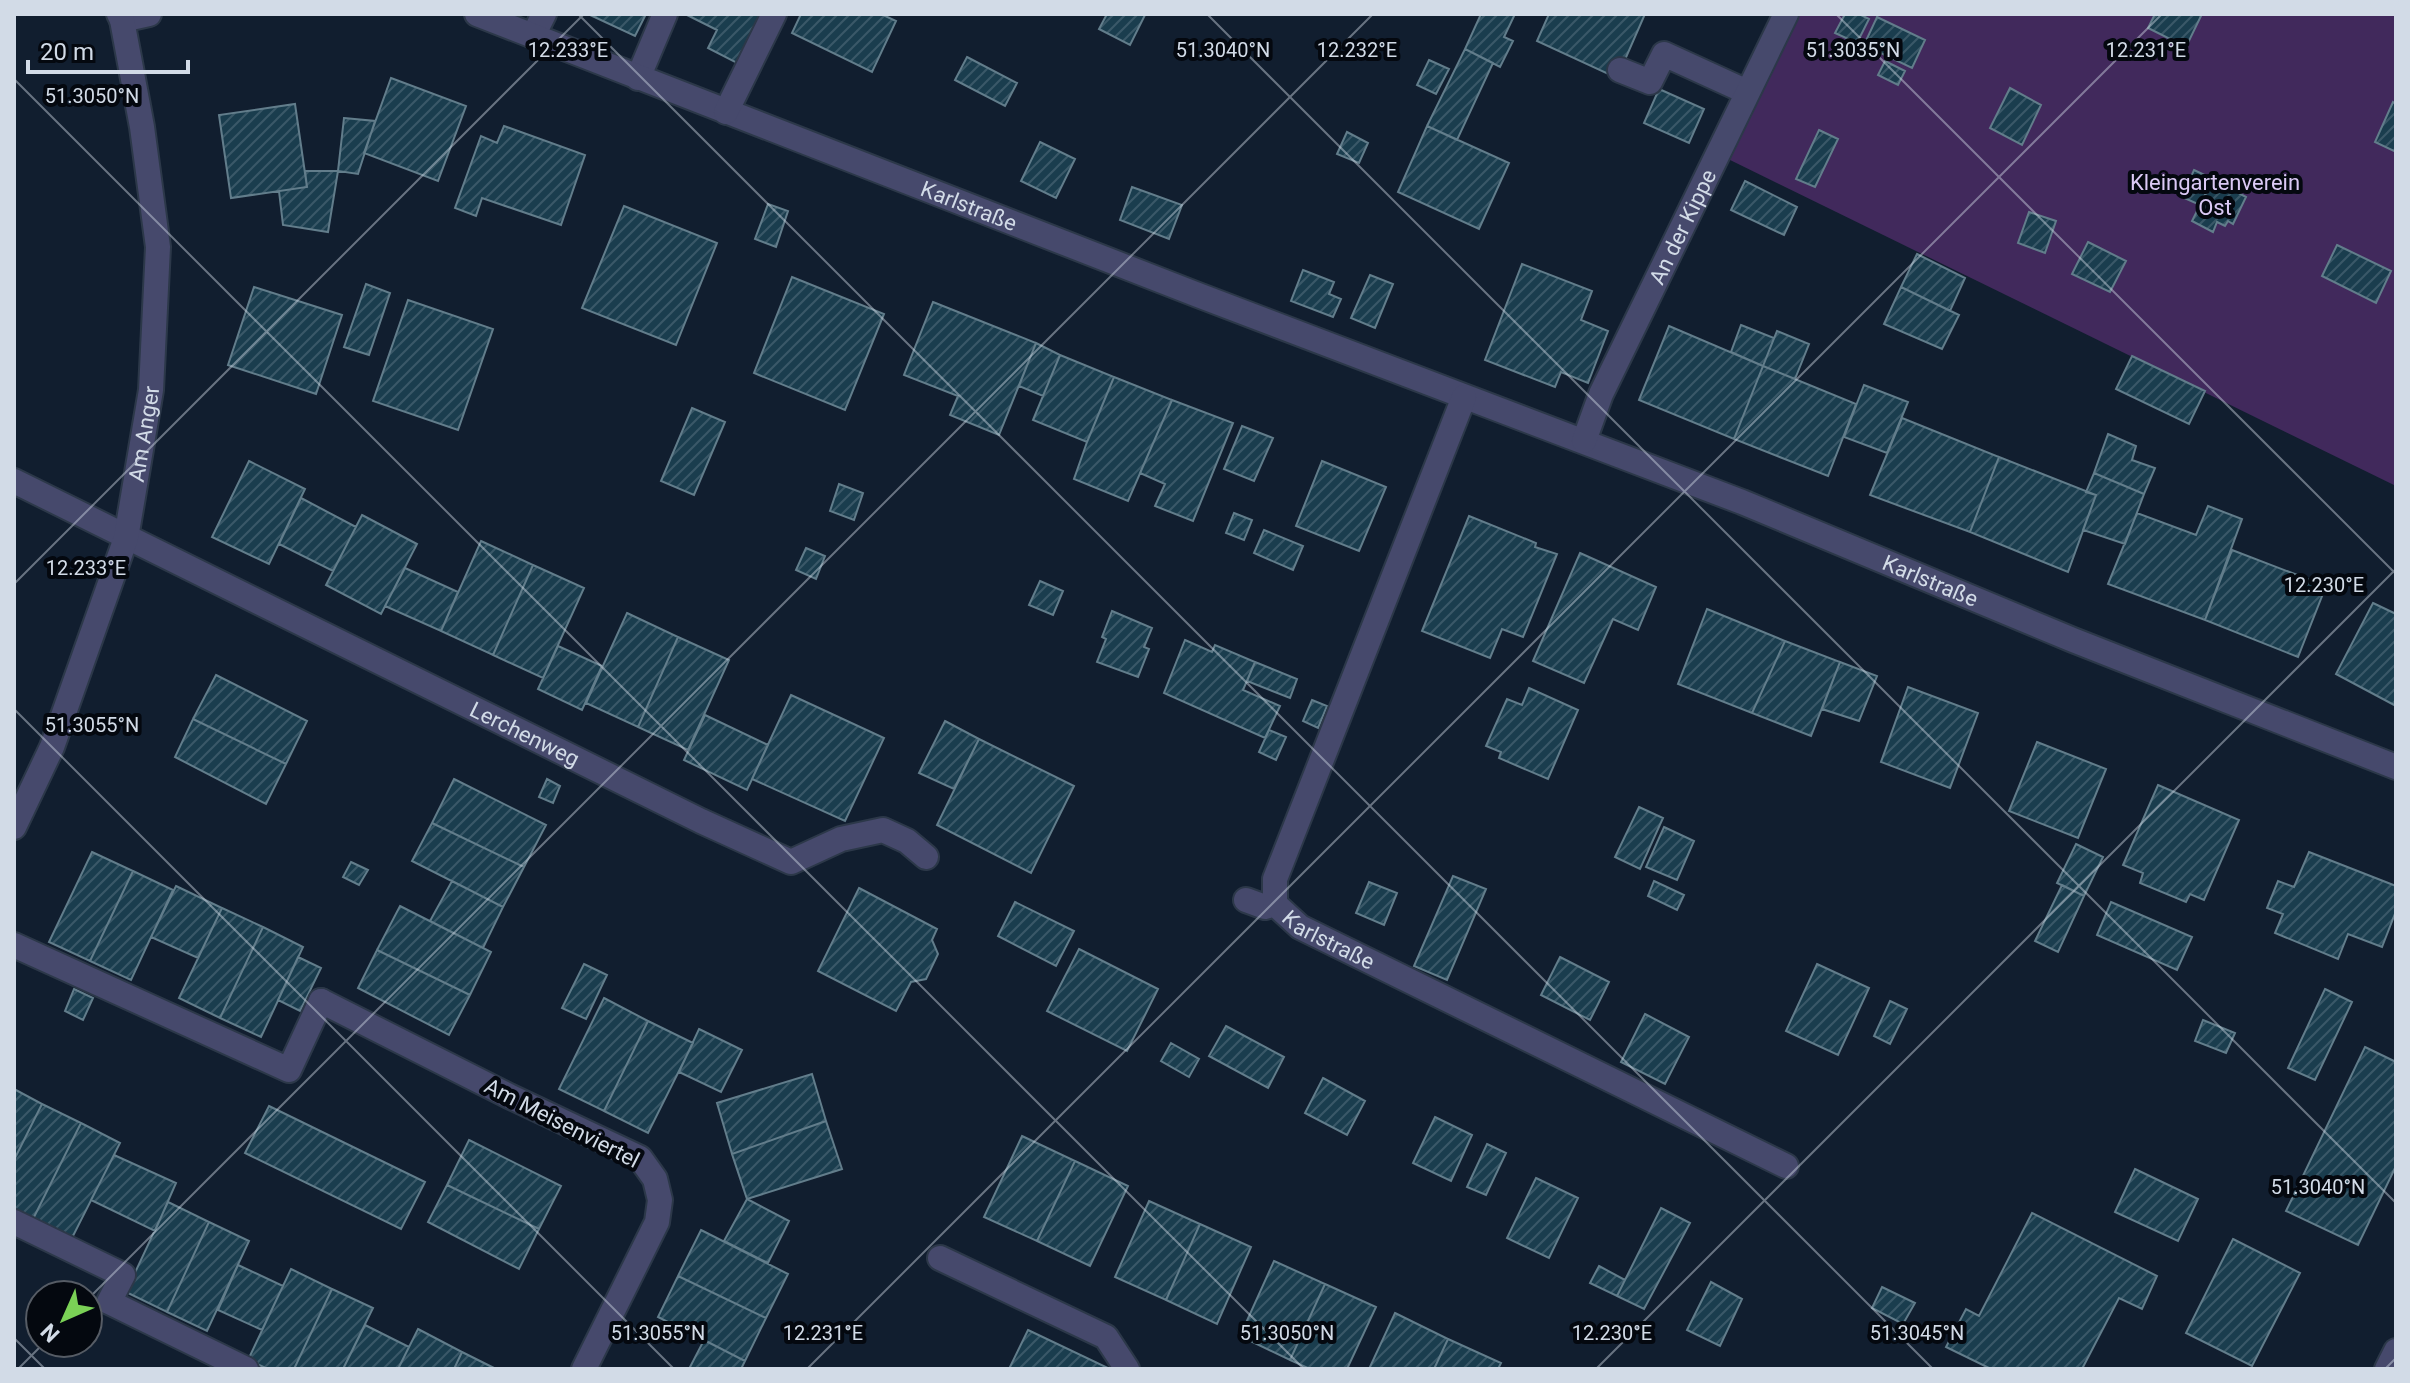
<svg xmlns="http://www.w3.org/2000/svg" width="2410" height="1383" font-family="Roboto,sans-serif">
<style>
.green{fill:#41295c}
.building{fill:url(#building-hatch);stroke:#627d8b;stroke-width:2}
.lines{fill:none;stroke-linecap:round;stroke-linejoin:round}
.service-casing{stroke:#2c3849;stroke-width:28}
.minor-casing{stroke:#2c3849;stroke-width:28}
.service{stroke:#46496c;stroke-width:24}
.minor{stroke:#46496c;stroke-width:24}
.ticks{fill:none;stroke:#d2dbe7;stroke-width:2;stroke-opacity:0.45}
.labels{text-anchor:middle;dominant-baseline:central;stroke-width:8;stroke-linejoin:round;paint-order:stroke}
.park-label{font-size:22px;fill:#dbc9f5;stroke:#04080f}
.street-label{font-size:22px;fill:#d2dbe7;stroke:#04080f}
.ticks-label{font-size:20px;text-anchor:middle;fill:#d2dbe7;stroke:#04080f;stroke-width:8;stroke-linejoin:round;paint-order:stroke}
</style>
<defs>
<pattern id="building-hatch" width="6" height="6" patternUnits="userSpaceOnUse" patternTransform="scale(2)"><rect width="6" height="6" fill="#1a3d4e"/><path d="M-1 1l2-2M0 6l6-6M5 7l2-2" fill="none" stroke="#3a5868"/></pattern>
</defs>
<rect width="100%" height="100%" fill="#111e2f"/>
<path class="green" d="M1797,14H2396V486L1726,158Z"/>
<path class="building" d="M588,14H646L635,36Z
M685,14H761L737,63L708,48L717,30Z
M801,14H881L896,21L872,72L792,33Z
M1107,14H1143L1145,15L1130,45L1099,29Z
M1481,14H1515L1504,37L1513,41L1500,67L1465,49Z
M1549,14H1645L1617,78L1537,41Z
M1845,14H1859L1869,19L1857,43L1835,33Z
M2155,14H2197L2201,16L2186,47L2148,28Z
M1877,17L1925,40L1912,68L1864,45Z
M1465,49L1493,63L1457,140L1427,126Z
M967,57L1017,83L1005,106L955,80Z
M1429,60L1449,69L1436,94L1417,85Z
M1885,61L1905,71L1898,85L1878,75Z
M391,78L466,106L438,181L364,153Z
M2010,88L2041,105L2022,145L1990,128Z
M1659,89L1704,109L1689,143L1644,123Z
M2393,102L2396,104V152L2375,142Z
M295,104L307,187L231,198L219,115Z
M344,118L375,121L358,174L338,171Z
M504,126L585,155L561,225L482,198L476,216L455,208L481,136L497,143Z
M1427,126L1509,163L1479,229L1398,192Z
M1819,130L1838,139L1815,187L1796,179Z
M1347,132L1368,143L1359,163L1337,154Z
M1040,142L1075,159L1056,198L1021,181Z
M2194,170L2213,179L2200,205L2182,197Z
M305,171H338L328,232L283,225L279,191L307,187Z
M2213,179L2246,197L2233,224L2228,221L2225,226L2217,222L2213,232L2192,221Z
M1745,181L1797,207L1784,235L1731,210Z
M1132,187L1182,205L1169,239L1120,220Z
M768,204L788,211L776,247L755,239Z
M624,206L717,243L676,345L582,308Z
M2029,212L2056,221L2045,253L2018,243Z
M2088,242L2126,261L2110,292L2072,274Z
M2337,245L2391,271L2376,303L2322,276Z
M1917,254L1965,278L1950,311L1901,287Z
M1522,264L1592,291L1581,320L1608,331L1588,383L1561,372L1555,387L1485,360Z
M1303,270L1334,282L1329,294L1341,299L1333,317L1291,301Z
M1370,275L1393,284L1375,328L1351,318Z
M792,277L884,314L845,410L754,373Z
M366,284L390,293L369,355L344,347Z
M254,287L342,315L316,394L228,365Z
M1901,287L1959,315L1942,349L1884,324Z
M408,300L493,329L458,430L373,401Z
M933,302L1036,343L999,435L950,415L958,396L904,375Z
M1741,325L1774,338L1763,366L1731,352Z
M1669,326L1763,366L1734,439L1639,400Z
M1777,331L1809,344L1795,379L1763,366Z
M1036,343L1060,355L1043,396L1019,386Z
M1060,355L1114,377L1087,442L1033,420Z
M2132,356L2205,391L2189,424L2116,389Z
M1763,366L1856,404L1828,476L1734,439Z
M1114,377L1172,400L1128,501L1074,479L1087,442Z
M1864,385L1908,402L1887,453L1844,437Z
M1172,400L1233,423L1193,521L1155,506L1165,484L1140,473Z
M692,408L725,422L694,495L661,481Z
M1902,418L1999,457L1970,532L1870,495Z
M1242,426L1273,438L1254,481L1224,469Z
M2108,434L2136,446L2132,460L2155,468L2144,494L2094,473Z
M1999,457L2096,495L2068,572L1970,532Z
M249,461L305,489L269,564L212,537Z
M1322,461L1386,487L1359,551L1296,526Z
M2094,473L2144,494L2125,544L2083,530L2096,495L2086,492Z
M839,484L863,493L854,520L830,511Z
M301,498L356,527L333,571L279,544Z
M2208,506L2242,519L2205,620L2108,584L2137,513L2196,535Z
M1234,513L1252,520L1244,540L1226,533Z
M362,515L417,544L381,614L326,585Z
M1469,516L1536,543L1535,547L1557,554L1523,637L1502,629L1490,658L1422,631Z
M1264,530L1303,546L1293,570L1254,553Z
M481,541L533,565L493,655L441,631Z
M806,548L825,556L816,579L796,570Z
M2232,550L2326,586L2298,657L2205,620Z
M1580,553L1656,587L1638,630L1613,619L1584,683L1533,661Z
M533,565L584,588L543,678L493,655Z
M405,568L458,592L441,631L385,606Z
M1040,581L1063,591L1053,615L1029,605Z
M2373,603L2396,614V706L2336,674Z
M1707,609L1785,641L1752,713L1678,684Z
M1112,611L1152,628L1144,647L1149,649L1138,677L1097,662L1106,639L1102,637Z
M627,613L678,637L638,727L586,703Z
M678,637L729,660L688,750L638,727Z
M1185,640L1212,652L1215,645L1255,662L1243,690L1280,706L1265,738L1164,693Z
M1785,641L1840,662L1811,736L1752,713Z
M558,646L602,666L582,710L538,689Z
M1255,662L1297,679L1290,698L1247,681Z
M1840,662L1877,676L1859,721L1822,709Z
M216,675L307,721L286,764L193,719Z
M1908,687L1978,713L1950,788L1881,762Z
M1529,688L1578,710L1548,779L1499,758L1501,752L1486,746L1507,699L1522,705Z
M791,695L884,738L845,821L752,779Z
M1312,700L1327,706L1318,728L1303,721Z
M705,715L768,745L747,790L684,760Z
M193,719L286,764L266,804L175,757Z
M945,721L979,739L954,789L919,773Z
M1269,730L1286,737L1276,760L1259,752Z
M979,739L1074,786L1031,873L937,825Z
M2037,742L2106,769L2078,838L2009,811Z
M454,779L546,825L524,867L432,823Z
M547,779L560,786L553,803L539,797Z
M2158,785L2239,820L2204,900L2190,894L2186,902L2140,883L2143,873L2123,865Z
M1639,807L1663,818L1640,869L1615,857Z
M432,823L524,867L503,907L412,861Z
M1664,827L1694,841L1677,880L1646,867Z
M2076,844L2103,857L2084,896L2057,883Z
M92,852L133,871L90,961L49,942Z
M2309,852L2396,886V911L2382,947L2348,934L2338,959L2275,933L2283,914L2267,908L2278,881L2294,887Z
M351,862L368,870L359,885L343,877Z
M133,871L173,890L131,980L90,961Z
M1453,876L1486,889L1447,980L1414,966Z
M452,881L503,907L483,948L430,921Z
M1654,881L1684,895L1677,910L1648,896Z
M1369,882L1397,893L1384,925L1356,913Z
M2062,885L2084,896L2058,952L2035,941Z
M176,886L222,908L198,958L151,937Z
M859,888L937,929L932,940L938,954L926,979L911,982L896,1011L818,971Z
M1015,902L1074,931L1056,966L998,936Z
M2111,902L2192,937L2177,970L2097,935Z
M400,906L491,952L470,995L377,950Z
M222,908L263,927L220,1018L179,998Z
M263,927L303,947L261,1037L220,1018Z
M1079,949L1158,989L1127,1051L1047,1011Z
M377,950L470,995L449,1035L358,988Z
M298,957L321,968L300,1011L278,1000Z
M1560,957L1609,982L1590,1020L1541,995Z
M584,964L607,975L586,1019L562,1008Z
M1817,964L1869,988L1838,1055L1786,1031Z
M74,989L93,998L83,1020L65,1011Z
M2325,989L2352,1002L2315,1080L2288,1068Z
M604,998L648,1021L604,1111L559,1089Z
M1890,1001L1907,1009L1890,1044L1874,1036Z
M1645,1014L1689,1037L1665,1084L1621,1062Z
M2203,1020L2235,1033L2226,1053L2195,1041Z
M648,1021L693,1043L648,1133L604,1111Z
M1226,1026L1284,1057L1268,1088L1209,1056Z
M699,1029L742,1050L721,1092L679,1072Z
M1171,1043L1199,1059L1189,1077L1161,1061Z
M2365,1047L2396,1062V1166L2358,1245L2286,1211Z
M812,1074L826,1121L732,1154L717,1103Z
M1323,1078L1365,1101L1347,1135L1305,1113Z
M14,1089L42,1104L14,1160Z
M42,1104L81,1123L33,1219L14,1209V1160Z
M269,1106L425,1182L401,1229L245,1153Z
M1435,1117L1472,1135L1451,1181L1413,1163Z
M826,1121L842,1169L747,1199L732,1154Z
M81,1123L120,1143L72,1238L33,1219Z
M1022,1136L1075,1161L1037,1241L984,1217Z
M469,1140L561,1186L539,1229L447,1185Z
M1487,1144L1506,1153L1486,1195L1467,1187Z
M114,1155L176,1183L155,1231L91,1200Z
M1075,1161L1128,1186L1090,1266L1037,1241Z
M2135,1169L2198,1199L2178,1241L2115,1212Z
M1536,1178L1578,1198L1549,1258L1507,1238Z
M447,1185L539,1229L519,1269L428,1222Z
M747,1199L789,1221L768,1263L724,1241Z
M1149,1201L1200,1224L1166,1300L1115,1277Z
M168,1202L209,1222L167,1312L126,1292Z
M1661,1208L1690,1223L1644,1309L1617,1296Z
M2032,1213L2157,1276L2142,1309L2119,1298L2082,1369H1991L1946,1347L1966,1309L1979,1316Z
M209,1222L249,1241L207,1331L167,1312Z
M1200,1224L1251,1247L1217,1324L1166,1300Z
M701,1230L788,1274L766,1318L678,1276Z
M2233,1239L2300,1273L2252,1366L2186,1333Z
M1274,1261L1325,1284L1290,1360L1240,1336Z
M238,1265L283,1286L262,1330L218,1310Z
M1599,1266L1625,1280L1617,1296L1590,1283Z
M291,1269L332,1289L294,1369H268L248,1360Z
M678,1276L766,1318L745,1361L658,1317Z
M1711,1282L1742,1299L1720,1346L1687,1330Z
M1325,1284L1376,1307L1347,1369H1310L1290,1360Z
M1882,1287L1915,1303L1903,1324L1872,1308Z
M332,1289L373,1308L343,1369H294Z
M1395,1313L1448,1339L1434,1369H1369Z
M365,1325L409,1347L398,1369H343Z
M418,1329L462,1352L454,1369H398Z
M1028,1330L1108,1368L1107,1369H1009Z
M1448,1339L1501,1363L1498,1369H1434Z
M704,1340L745,1361L741,1369H689Z
M462,1352L496,1369H454Z"/>
<g class="lines">
<g class="service-casing">
<path id="service" d="M533,36L544,14
M1620,70L1650,82L1664,54L1747,92
M638,78L665,14
M1246,900L1265,907L1275,904
M14,945L289,1070L321,1001
M14,1222L123,1275L109,1302L246,1369
M940,1258L1106,1337L1127,1369"/>
</g>
<g class="minor-casing">
<g id="minor">
<path d="M119,14L122,20L149,14"/>
<path id="s1" d="M477,14L1198,295L1742,502L2073,640L2396,767"/>
<path d="M726,112L774,14"/>
<path id="s2" d="M1464,397L1275,879V904L1300,927L1786,1166"/>
<path id="s3" d="M1584,441L1601,394L1786,14"/>
<path id="s4" d="M14,481L701,821L791,862L841,839L883,830L907,841L926,857"/>
<path id="s5" d="M14,827L52,747L126,538L151,390L158,247L142,127L122,20"/>
<path d="M321,1001L509,1096L640,1158L655,1179L660,1200L657,1222L584,1369"/>
<path d="M2387,1369L2396,1351"/>
</g>
</g>
<use href="#service" class="service"/>
<use href="#minor" class="minor"/>
</g>
<path class="ticks" d="M578,14L1933,1369M1207,14L2396,1203M1836,14L2396,574M14,79L1304,1369M14,584L584,14M14,709L674,1369M88,1299L1373,14M14,1338L45,1369M18,1369L44,1343M807,1369L2162,14M1596,1369L2396,569M2385,1369L2396,1358"/>
<g class="labels">
<g class="park-label">
<text x="2215" y="182">Kleingartenverein<tspan x="2215" dy="25">Ost</tspan></text>
</g>
<g class="street-label">
<text stroke="none"><textPath href="#s1" startOffset="528">Karlstraße</textPath></text>
<text stroke="none"><textPath href="#s3" startOffset="236">An der Kippe</textPath></text>
<text stroke="none"><textPath href="#s5" startOffset="416">Am Anger</textPath></text>
<text stroke="none"><textPath href="#s1" startOffset="1560">Karlstraße</textPath></text>
<text stroke="none"><textPath href="#s4" startOffset="570">Lerchenweg</textPath></text>
<text stroke="none"><textPath href="#s2" startOffset="608">Karlstraße</textPath></text>
<text transform="translate(562 1123) rotate(27)">Am Meisenviertel</text>
</g>
</g>
<g class="ticks-label">
<text x="568" y="57">12.233°E</text>
<text x="1223" y="57">51.3040°N</text>
<text x="1357" y="57">12.232°E</text>
<text x="1853" y="57">51.3035°N</text>
<text x="2146" y="57">12.231°E</text>
<text x="92" y="103">51.3050°N</text>
<text x="86" y="575">12.233°E</text>
<text x="2324" y="592">12.230°E</text>
<text x="92" y="732">51.3055°N</text>
<text x="2318" y="1194">51.3040°N</text>
<text x="823" y="1340">12.231°E</text>
<text x="1612" y="1340">12.230°E</text>
<text x="658" y="1340">51.3055°N</text>
<text x="1287" y="1340">51.3050°N</text>
<text x="1917" y="1340">51.3045°N</text>
</g>
<rect width="2410" height="1383" fill="none" stroke="#d2dbe7" stroke-width="32"/>
<g transform="translate(64 1319) rotate(225)"><circle r="38" fill="#04080f" stroke="#565c65" stroke-width="2"/>
<path d="M0-6L14 30L0 20L-14 30Z" fill="#7ad156"/>
<text y="-12" font-size="22" font-weight="bold" text-anchor="middle" fill="#d2dbe7">N</text>
</g>
<path d="M28 60v12h160v-12" fill="none" stroke="#d2dbe7" stroke-width="4"/>
<text x="40" y="60" font-size="24" fill="#d2dbe7" stroke="#04080f" stroke-width="6" paint-order="stroke">20 m</text>
</svg>
